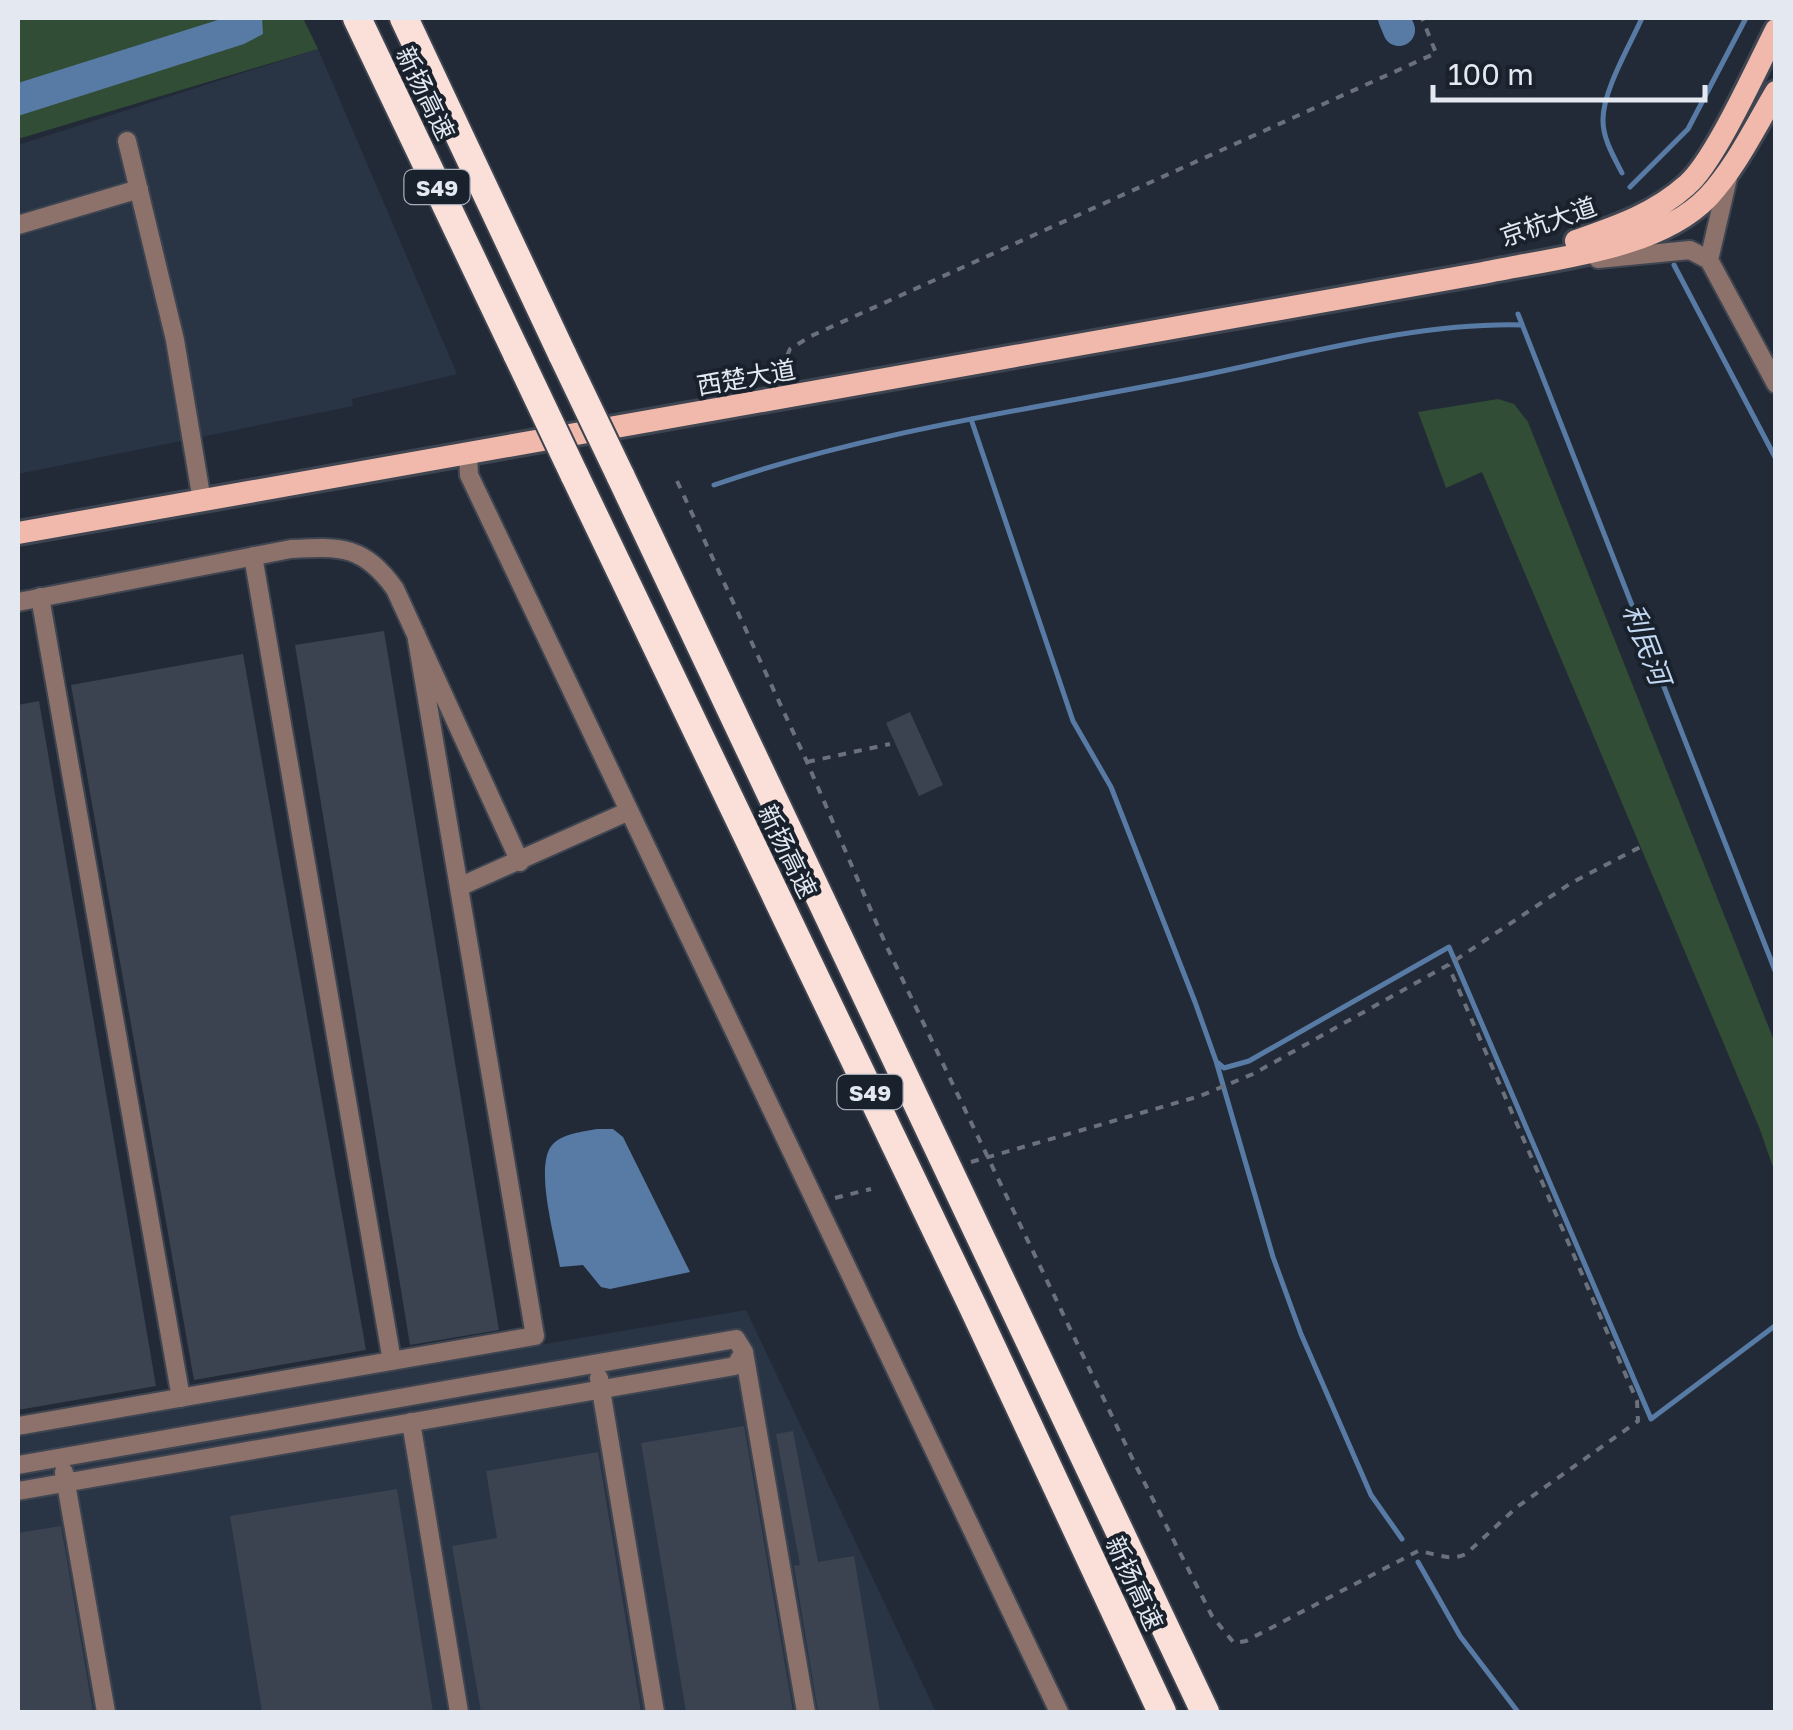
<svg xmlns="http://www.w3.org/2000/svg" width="1793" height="1730" font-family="'Golos Text','Noto Sans SC',sans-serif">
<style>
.built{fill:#293445}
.green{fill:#314d35}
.water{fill:#587ba6}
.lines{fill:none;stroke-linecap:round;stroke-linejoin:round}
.stream{stroke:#587ba6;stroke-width:5}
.river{stroke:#587ba6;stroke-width:32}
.building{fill:#3b4350}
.minor-casing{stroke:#3e4551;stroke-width:22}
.major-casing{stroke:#3e4551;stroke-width:28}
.highway-casing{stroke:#3e4551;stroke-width:32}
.path{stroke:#6a717c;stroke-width:4;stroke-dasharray:8 8;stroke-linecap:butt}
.minor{stroke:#8c726b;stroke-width:18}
.major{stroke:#f0b9ab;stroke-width:22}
.highway{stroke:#fbe0da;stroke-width:28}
.highway-bridge-casing{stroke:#3e4551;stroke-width:32;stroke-linecap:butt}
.highway-bridge{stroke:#fbe0da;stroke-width:28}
.labels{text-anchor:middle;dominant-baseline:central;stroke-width:8;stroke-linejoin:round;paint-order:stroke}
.shield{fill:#19212c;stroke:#a6acb6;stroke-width:2.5}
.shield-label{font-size:22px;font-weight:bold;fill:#e3e8f1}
.street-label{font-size:25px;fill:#e3e8f1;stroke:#19212c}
.water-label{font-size:28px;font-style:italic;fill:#c3d8f2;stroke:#19212c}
</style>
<rect width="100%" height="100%" fill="#232a37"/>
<path class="built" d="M318,49L457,374L352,399L353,406L18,474V145Z
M746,1310L936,1712H18V1433Z"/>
<path class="green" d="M18,18H303L318,49L18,139Z
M1498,399L1514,404L1528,422L1775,1043V1173L1759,1127L1482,472L1446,488L1418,412Z"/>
<path class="water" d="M224,18H262L263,34L244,44L18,116V83Z
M597,1129H613L623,1137L690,1272L610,1289L601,1287L583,1265L560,1267C556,1241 533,1164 553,1144C564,1133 583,1132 597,1129Z"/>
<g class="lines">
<path class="stream" d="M1622,173C1614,157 1603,139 1603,121C1602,92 1630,45 1642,18
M1630,187L1688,129L1746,18
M1674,265L1776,459
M1518,314L1776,973
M971,419L1073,721L1111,787L1195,1002L1216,1061L1273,1257L1301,1334L1371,1495L1402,1539
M714,485C870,431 1033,409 1194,377C1299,356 1415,322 1522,325
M1218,1063L1224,1068L1249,1061L1449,947L1651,1419L1776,1325
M1418,1562L1460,1636L1518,1712"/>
<path class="river" d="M1394,18L1399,30"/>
</g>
<path class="building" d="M384,631L499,1330L410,1345L295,645Z
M243,654L366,1350L194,1380L71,685Z
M39,701L156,1386L18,1410V705Z
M910,712L943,785L919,796L886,723Z
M744,1426L793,1712H686L641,1443Z
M793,1431L818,1562L854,1556L880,1712H818L794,1566L800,1565L776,1434Z
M598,1452L641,1712H481L452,1546L497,1538L486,1471Z
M397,1489L433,1712H262L230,1516Z
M61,1526L93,1712H18V1533Z"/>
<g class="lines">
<g class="minor-casing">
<path id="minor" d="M127,141L175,340L202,501
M18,225L139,189
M1598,259L1690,250L1709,260L1776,384
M1709,260L1728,178
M468,455L469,475L1059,1712
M253,556L392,1361
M40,597L181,1398
M18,602L291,549C342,546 364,546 395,589L520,862
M459,887L629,811
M744,1352L806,1712
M599,1378L655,1712
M411,1422L459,1712
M18,1426L535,1336L416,634
M18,1465L736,1339L744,1352L735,1366L18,1491
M64,1472L106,1712"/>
</g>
<g class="major-casing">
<path id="major" d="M1576,241C1616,227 1655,214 1687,185C1715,161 1757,67 1776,30
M18,533L1483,273C1553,258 1657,250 1708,197C1736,167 1755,127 1776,92"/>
</g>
<g class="highway-casing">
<path id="highway" d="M357,18L518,356
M404,18L563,356
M574,474L973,1307L1162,1712
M620,475L1205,1712"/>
</g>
<path class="path" d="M781,370L790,349L811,336L1436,53L1422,18
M677,481L807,762L886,945L1134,1462L1212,1616L1234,1643L1246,1641L1418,1551C1435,1553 1450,1562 1466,1554L1517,1507L1638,1421L1637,1401L1448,965
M807,762L890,744
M971,1162L1200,1096L1253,1074L1448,965L1571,883L1646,844
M835,1198L871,1189"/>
<use href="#minor" class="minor"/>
<use href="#major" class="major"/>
<use href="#highway" class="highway"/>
<g class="highway-bridge-casing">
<path id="highway-bridge" d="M518,356L574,474
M563,356L620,475"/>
</g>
<use href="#highway-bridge" class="highway-bridge"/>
</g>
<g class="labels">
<g class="shield">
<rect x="404.5" y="170" width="65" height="34" rx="8"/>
<rect x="837.5" y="1075" width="65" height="34" rx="8"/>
</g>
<g class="shield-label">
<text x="437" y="187">S49</text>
<text x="870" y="1092">S49</text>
</g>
<g class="street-label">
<text transform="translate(426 93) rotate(64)">新扬高速</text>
<text transform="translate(1548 221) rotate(-19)">京杭大道</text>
<text transform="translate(746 377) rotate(-10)">西楚大道</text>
<text transform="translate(788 851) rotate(64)">新扬高速</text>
<text transform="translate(1135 1583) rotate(65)">新扬高速</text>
</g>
<g class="water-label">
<text transform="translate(1647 644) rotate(69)">利民河</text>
</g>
</g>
<rect width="1793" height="1730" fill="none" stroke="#e3e8f1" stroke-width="40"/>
<path d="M1433 85v15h272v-15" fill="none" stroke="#e3e8f1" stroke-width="5"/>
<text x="1448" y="85" font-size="30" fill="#e3e8f1" stroke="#19212c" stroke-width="8" paint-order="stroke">100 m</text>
</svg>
